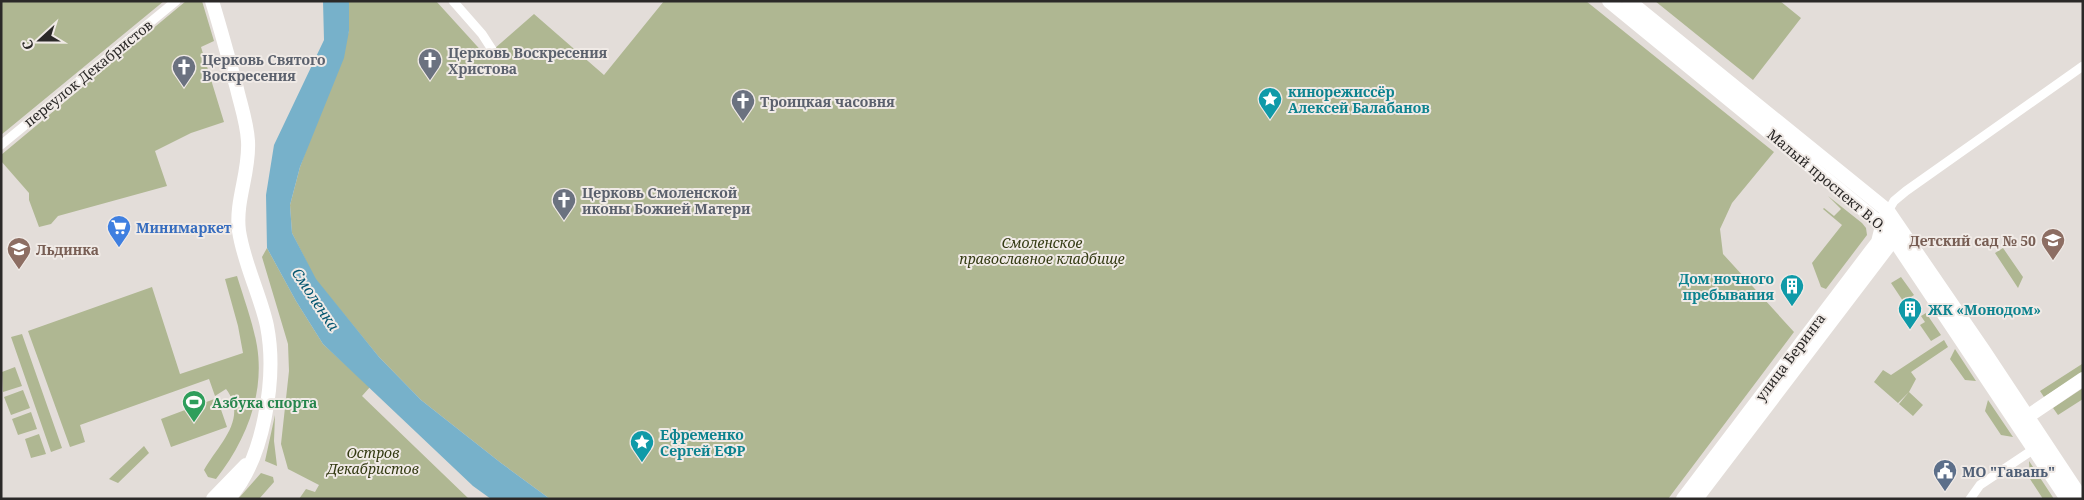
<svg xmlns="http://www.w3.org/2000/svg" width="2084" height="500" font-family="'Noto Serif',serif">
<style>
.green{fill:#afb792}
.water{fill:#77b1ca}
.lines{fill:none;stroke-linecap:round;stroke-linejoin:round}
.street{stroke:#fff;stroke-width:9}
.secondary{stroke:#fff;stroke-width:14}
.labels{text-anchor:middle;dominant-baseline:central;stroke-width:4;stroke-linejoin:round;paint-order:stroke}
.worship-label{font-size:14px;font-weight:bold;fill:#5b616d;stroke:#f0eae6;text-anchor:start}
.street-label{font-size:14px;fill:#2b2928;stroke:#f0eae6}
.culture-label{font-size:14px;font-weight:bold;fill:#0d838f;stroke:#f0eae6;text-anchor:start}
.shop-label{font-size:14px;font-weight:bold;fill:#366cbe;stroke:#f0eae6;text-anchor:start}
.education-label{font-size:14px;font-weight:bold;fill:#785e54;stroke:#f0eae6;text-anchor:end}
.park-label{font-size:14px;font-style:italic;fill:#333a12;stroke:#f0eae6}
.leisure-label{font-size:14px;font-weight:bold;fill:#27864d;stroke:#f0eae6;text-anchor:start}
.service-label{font-size:14px;font-weight:bold;fill:#4e5e75;stroke:#f0eae6;text-anchor:start}
.water-label{font-size:15px;font-style:italic;fill:#035670;stroke:#f0eae6}
</style>
<rect width="100%" height="100%" fill="#e3ddd9"/>
<path class="green" d="M1,1H164L1,135Z
M186,1H202L214,41L201,47L224,122L191,133L155,151L167,186L58,216L51,224L39,227L29,200V193L1,161V155Z
M349,1H436L486,56L534,14L604,75L664,1H1586L1774,152L1732,203L1720,229L1723,254L1794,332L1668,499H550L501,463L421,400L379,357L315,279L292,233L290,205L300,167L349,31Z
M1655,1H1780L1801,18L1753,80Z
M1828,196L1862,223L1866,228L1867,235L1826,289L1821,287L1812,263L1842,225L1823,209L1824,208L1834,216L1841,209Z
M267,248L296,301L323,344L370,387L362,396L469,499H299L306,489L315,492L319,485L288,469L281,444L289,371L288,344L262,257Z
M2003,248L2023,277L2018,288L1995,253Z
M237,276C244,299 253,323 257,346C265,395 245,442 216,479L208,477L204,470C218,445 249,419 226,389L215,396L209,379L80,425L85,442L70,447L28,331L152,287L180,374L243,353L238,326L225,279Z
M1901,277L1914,295L1908,299L1911,305L1907,307L1891,283Z
M1926,313L1941,335L1931,341L1920,325L1925,322L1921,316Z
M22,334L62,448L51,452L11,337Z
M1944,340L1948,347L1911,372L1916,379L1909,392L1898,403L1874,382L1883,370L1891,375Z
M1955,349L1976,381L1965,380L1950,359Z
M2082,364L2083,372L2044,397L2040,391Z
M15,367L22,386L3,392L2,372Z
M2083,388V399L2058,415L2053,408Z
M23,390L30,408L11,415L4,397Z
M1909,392L1923,405L1913,416L1899,404Z
M217,398L227,427L171,447L161,419Z
M1988,400L2013,437L2001,435L1985,411Z
M31,412L37,429L18,435L12,419Z
M275,415L274,441L277,466L265,461Z
M39,434L46,454L31,458L25,439Z
M144,446L149,453L118,483L109,479Z
M2029,461L2054,499H2043L2030,479Z
M261,473L273,477L274,482L259,499H238Z"/>
<path class="water" d="M323,1H349V31L344,58L300,167L290,205L292,233L316,279L379,357L421,400L501,463L550,499H491L473,486L323,344L296,301L267,248L266,195L274,145L324,40Z"/>
<g class="lines">
<path class="street" d="M453,1L482,34L493,51
M1,145L176,1
M1888,211L1894,201L1906,191L2083,66
M1970,499L1980,485L2034,449"/>
<path class="secondary" d="M212,1C221,30 229,60 237,89C241,106 247,123 248,141C250,172 235,201 239,231C244,264 260,294 267,326C277,377 264,461 228,499
M1609,1L1887,229L2067,499
M1629,1L1888,211L1984,351L2082,499
M2021,421L2083,379
M213,499L246,465
M1683,499L1871,251L1878,242L1884,218
M1696,499L1887,248L1892,236L1891,229"/>
</g>
<defs>
<g id="church-pin" transform="scale(1.25)"><path d="M0 17L-7.5 6A9.5 9.5 0 1 1 7.5 6Z" fill="#6b7280" stroke="#f0eae6"/><path d="M-1.2-6h2.4v3.5h3.3v2.4h-3.3V6h-2.4V-.1h-3.3v-2.4h3.3Z" fill="#fff"/></g>
<g id="sight-pin" transform="scale(1.25)"><path d="M0 17L-7.5 6A9.5 9.5 0 1 1 7.5 6Z" fill="#0f9aa8" stroke="#f0eae6"/><path d="M0-6L1.8-2.2L6-1.7L2.9 1.2L3.7 5.4L0 3.3L-3.7 5.4L-2.9 1.2L-6-1.7L-1.8-2.2Z" fill="#fff"/></g>
<g id="supermarket-pin" transform="scale(1.25)"><path d="M0 17L-7.5 6A9.5 9.5 0 1 1 7.5 6Z" fill="#3f7fe0" stroke="#f0eae6"/><path d="M-6-5.5h2.5l.6 2H6L4.5 2H-2.5L-4.4-4H-6ZM-1.5 3.2a1.3 1.3 0 1 0 .1 0ZM3 3.2a1.3 1.3 0 1 0 .1 0Z" fill="#fff"/></g>
<g id="school-pin" transform="scale(1.25)"><path d="M0 17L-7.5 6A9.5 9.5 0 1 1 7.5 6Z" fill="#8d6e63" stroke="#f0eae6"/><path d="M0-5L7-2L0 1L-7-2ZM-4 1L0 2.5L4 1V4Q0 6-4 4Z" fill="#fff"/></g>
<g id="building-pin" transform="scale(1.25)"><path d="M0 17L-7.5 6A9.5 9.5 0 1 1 7.5 6Z" fill="#0f9aa8" stroke="#f0eae6"/><path d="M-4-6H4V6H1V3H-1V6H-4ZM-2.5-4.3h1.7v1.8h-1.7ZM.8-4.3h1.7v1.8H.8ZM-2.5-1h1.7V.8h-1.7ZM.8-1h1.7V.8H.8Z" fill="#fff"/></g>
<g id="stadium-pin" transform="scale(1.25)"><path d="M0 17L-7.5 6A9.5 9.5 0 1 1 7.5 6Z" fill="#2e9e5b" stroke="#f0eae6"/><path d="M0-5a6.5 5 0 1 0 0 10a6.5 5 0 1 0 0-10ZM-3.5-1.8h7v3.6h-7Z" fill="#fff"/></g>
<g id="civic-pin" transform="scale(1.25)"><path d="M0 17L-7.5 6A9.5 9.5 0 1 1 7.5 6Z" fill="#5c6f8a" stroke="#f0eae6"/><path d="M-.6-6.5H3V-4.5H.6V-3L4-1V1h2V6H-6V1h2V-1L-.6-3ZM-1.2 2.5V6h2.4V2.5Z" fill="#fff"/></g>
</defs>
<g fill-rule="evenodd">
<use href="#church-pin" x="430" y="60"/>
<use href="#church-pin" x="184" y="67"/>
<use href="#sight-pin" x="1270" y="99"/>
<use href="#church-pin" x="743" y="101"/>
<use href="#church-pin" x="564" y="200"/>
<use href="#supermarket-pin" x="119" y="227"/>
<use href="#school-pin" x="2053" y="240"/>
<use href="#school-pin" x="19" y="249"/>
<use href="#building-pin" x="1792" y="286"/>
<use href="#building-pin" x="1910" y="309"/>
<use href="#stadium-pin" x="194" y="402"/>
<use href="#sight-pin" x="642" y="442"/>
<use href="#civic-pin" x="1945" y="471"/>
</g>
<g class="labels">
<g class="worship-label">
<text x="448" y="52">Церковь Воскресения<tspan x="448" dy="16">Христова</tspan></text>
<text x="202" y="59">Церковь Святого<tspan x="202" dy="16">Воскресения</tspan></text>
<text x="760" y="101">Троицкая часовня</text>
<text x="582" y="192">Церковь Смоленской<tspan x="582" dy="16">иконы Божией Матери</tspan></text>
</g>
<g class="street-label">
<text transform="translate(88 73) rotate(-39)">переулок Декабристов</text>
<text transform="translate(1827 180) rotate(40)">Малый проспект В.О.</text>
<text transform="translate(1790 357) rotate(-53)">улица Беринга</text>
</g>
<g class="culture-label">
<text x="1288" y="91">кинорежиссёр<tspan x="1288" dy="16">Алексей Балабанов</tspan></text>
<text x="1774" y="278" text-anchor="end">Дом ночного<tspan x="1774" dy="16">пребывания</tspan></text>
<text x="1928" y="309">ЖК «Монодом»</text>
<text x="660" y="434">Ефременко<tspan x="660" dy="16">Сергей ЕФР</tspan></text>
</g>
<g class="shop-label">
<text x="136" y="227">Минимаркет</text>
</g>
<g class="education-label">
<text x="2036" y="240">Детский сад № 50</text>
<text x="36" y="249" text-anchor="start">Льдинка</text>
</g>
<g class="park-label">
<text x="1042" y="242">Смоленское<tspan x="1042" dy="16">православное кладбище</tspan></text>
<text x="373" y="452">Остров<tspan x="373" dy="16">Декабристов</tspan></text>
</g>
<g class="leisure-label">
<text x="212" y="402">Азбука спорта</text>
</g>
<g class="service-label">
<text x="1962" y="471">МО "Гавань"</text>
</g>
<g class="water-label">
<text transform="translate(316 299) rotate(56)">Смоленка</text>
</g>
</g>
<rect width="2084" height="500" fill="none" stroke="#2b2928" stroke-width="5"/>
<g transform="translate(40 40) rotate(249)" stroke="#f0eae6" stroke-width="4" paint-order="stroke">
<path d="M0-4L9 19L0 12L-9 19Z" fill="#2b2928"/>
<text y="-8" font-size="14" font-weight="bold" text-anchor="middle" fill="#2b2928">С</text>
</g>
</svg>
